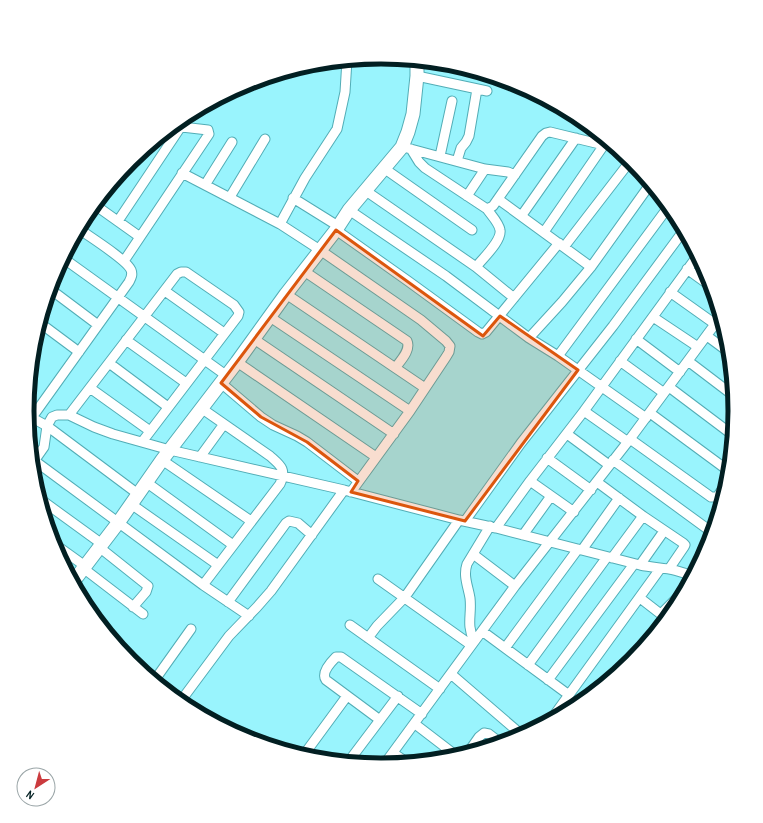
<svg xmlns="http://www.w3.org/2000/svg" width="763" height="823" viewBox="0 0 763 823" font-family="'Archivo Narrow',sans-serif">
	<style>
		.lines { fill: none; stroke-linecap: round; stroke-linejoin: round }
		.street-casing { stroke: #52adb6; stroke-width: 11 }
		.secondary-casing { stroke: #52adb6; stroke-width: 15 }
		.street { stroke: #fff; stroke-width: 9 }
		.secondary { stroke: #fff; stroke-width: 13 }
		.marked { fill: #dc560d; fill-opacity: 0.2; stroke: #dc560d; stroke-width: 3; stroke-linejoin: round }
		.rim { fill: none; stroke: #021f22; stroke-width: 5 }
	</style>
	<rect width="100%" height="100%" fill="#99f4fd"/>
	<g class="lines">
		<defs>
			<path id="street" d="M417,76L487,91
				M407,148L485,169L508,172L515,175
				M411,149L419,162L425,168L487,209L493,206L542,136L546,133L550,132L604,145H613
				M440,156L452,101
				M457,161L461,148L466,142L469,136L477,89
				M385,169L472,230
				M182,173L280,224L320,250L421,320L446,341L450,346L449,352L446,357L410,411L351,492
				M205,185L232,142
				M366,191L476,267L514,298
				M467,196L485,169
				M230,197L265,139
				M293,198L338,226
				M498,199L591,267
				M95,205L140,237
				M349,210L446,276L529,338L558,356L646,418
				M522,215L576,138
				M118,221L180,128
				M280,224L305,178L337,129L345,92L347,60
				M336,230L408,281L478,332L482,334L486,332L559,243
				M544,232L604,145
				M564,247L631,160
				M63,258L227,376
				M124,261L209,134L208,130L173,126
				M476,267C483,258 502,241 500,230C499,223 491,215 487,209
				M687,269L712,287
				M304,271L407,341C411,350 401,360 396,367
				M50,289L98,325
				M165,291L224,333
				M670,292L715,324
				M286,294L425,388
				M270,317L410,411
				M653,317L698,347
				M40,323L79,352
				M707,336L730,353
				M529,338L562,302L591,267L651,183
				M254,339L394,434
				M636,339L680,372
				M126,340L186,383
				M558,356L669,206
				M620,361L664,393
				M688,361L734,396
				M237,362L376,457
				M109,363L168,407
				M221,383L261,417L273,425L297,436L307,442L358,481
				M669,387L734,436
				M90,388L150,431
				M201,408L270,456C280,465 287,469 280,484L203,585
				M584,411L628,442
				M650,413L730,472
				M27,415L47,426L138,494
				M69,415L177,274L181,272H186L234,305L239,312L238,316L142,442
				M28,423L129,282C131,278 133,275 131,270C127,260 90,237 79,229
				M567,434L609,465
				M630,439L711,497H717L729,480
				M200,457L224,424
				M547,458L591,490
				M162,460L251,521
				M613,460L713,533
				M35,461L203,585L249,616
				M32,464L44,447L47,426L52,417L57,415H69L94,427L113,434L170,450L344,490L459,520L496,528L640,565C659,569 675,567 693,577
				M530,481L574,512
				M146,482L233,545
				M597,482L643,516L683,543L685,545L684,547L669,569
				M40,499L102,544
				M131,504L218,565
				M465,521L521,443L613,326L684,230
				M496,528L530,481L584,411L698,255
				M523,535L551,496
				M53,543L85,566
				M99,547L148,586L146,592L133,607
				M582,550L619,498
				M473,554L515,586
				M612,558L643,516
				M640,565L664,531
				M83,568L143,614
				M378,579L471,645
				M640,598L667,619
				M228,602L286,523L289,521L298,523L312,535
				M661,614L687,588
				M350,625L440,689
				M482,631L569,695
				M368,638L377,626L405,597L459,520
				M474,641C466,624 472,615 470,598C468,586 463,576 467,564L490,526
				M505,648L578,549
				M528,665L607,557
				M451,674L523,736
				M548,680L634,564
				M154,681L191,629
				M180,702L229,636L257,607L271,591L344,490
				M380,720L326,680C321,673 330,663 336,657H341L422,714
				M550,721L660,569
				M415,724L458,757
				M393,753L408,763
				M467,754L479,737L484,733L489,734L502,744
				M303,756L347,696
				M350,763L352,757L398,696
				M383,766L515,586L630,439L721,316"/>
			<path id="secondary" d="M73,582L118,523L162,460L237,362L286,294L336,230L349,210L402,147L408,132L413,114L417,76V60"/>
		</defs>
		<use href="#street" class="street-casing"/>
		<use href="#secondary" class="secondary-casing"/>
		<use href="#street" class="street"/>
		<use href="#secondary" class="secondary"/>
	</g>
	<path class="marked" d="M336,230L483,336L500,316L578,370L465,521L351,492L358,481L307,442L261,417L221,383Z"/>
	<path d="M0 0H763V823H0ZM34 411a347 347 0 1 1 694 0a347 347 0 1 1-694 0Z" fill="#fff" fill-rule="evenodd"/>
	<path class="rim" d="M34 411a347 347 0 1 1 694 0a347 347 0 1 1-694 0Z"/>
	<g transform="translate(36 787) rotate(216)"><circle r="19" fill="#ffffff" stroke="#9aa5a7"/>
	<path d="M0-3L7 15L0 10L-7 15Z" fill="#cb3b3e"/>
	<text y="-6" font-size="11" font-weight="bold" text-anchor="middle" fill="#021f22">N</text>
	</g>
</svg>
